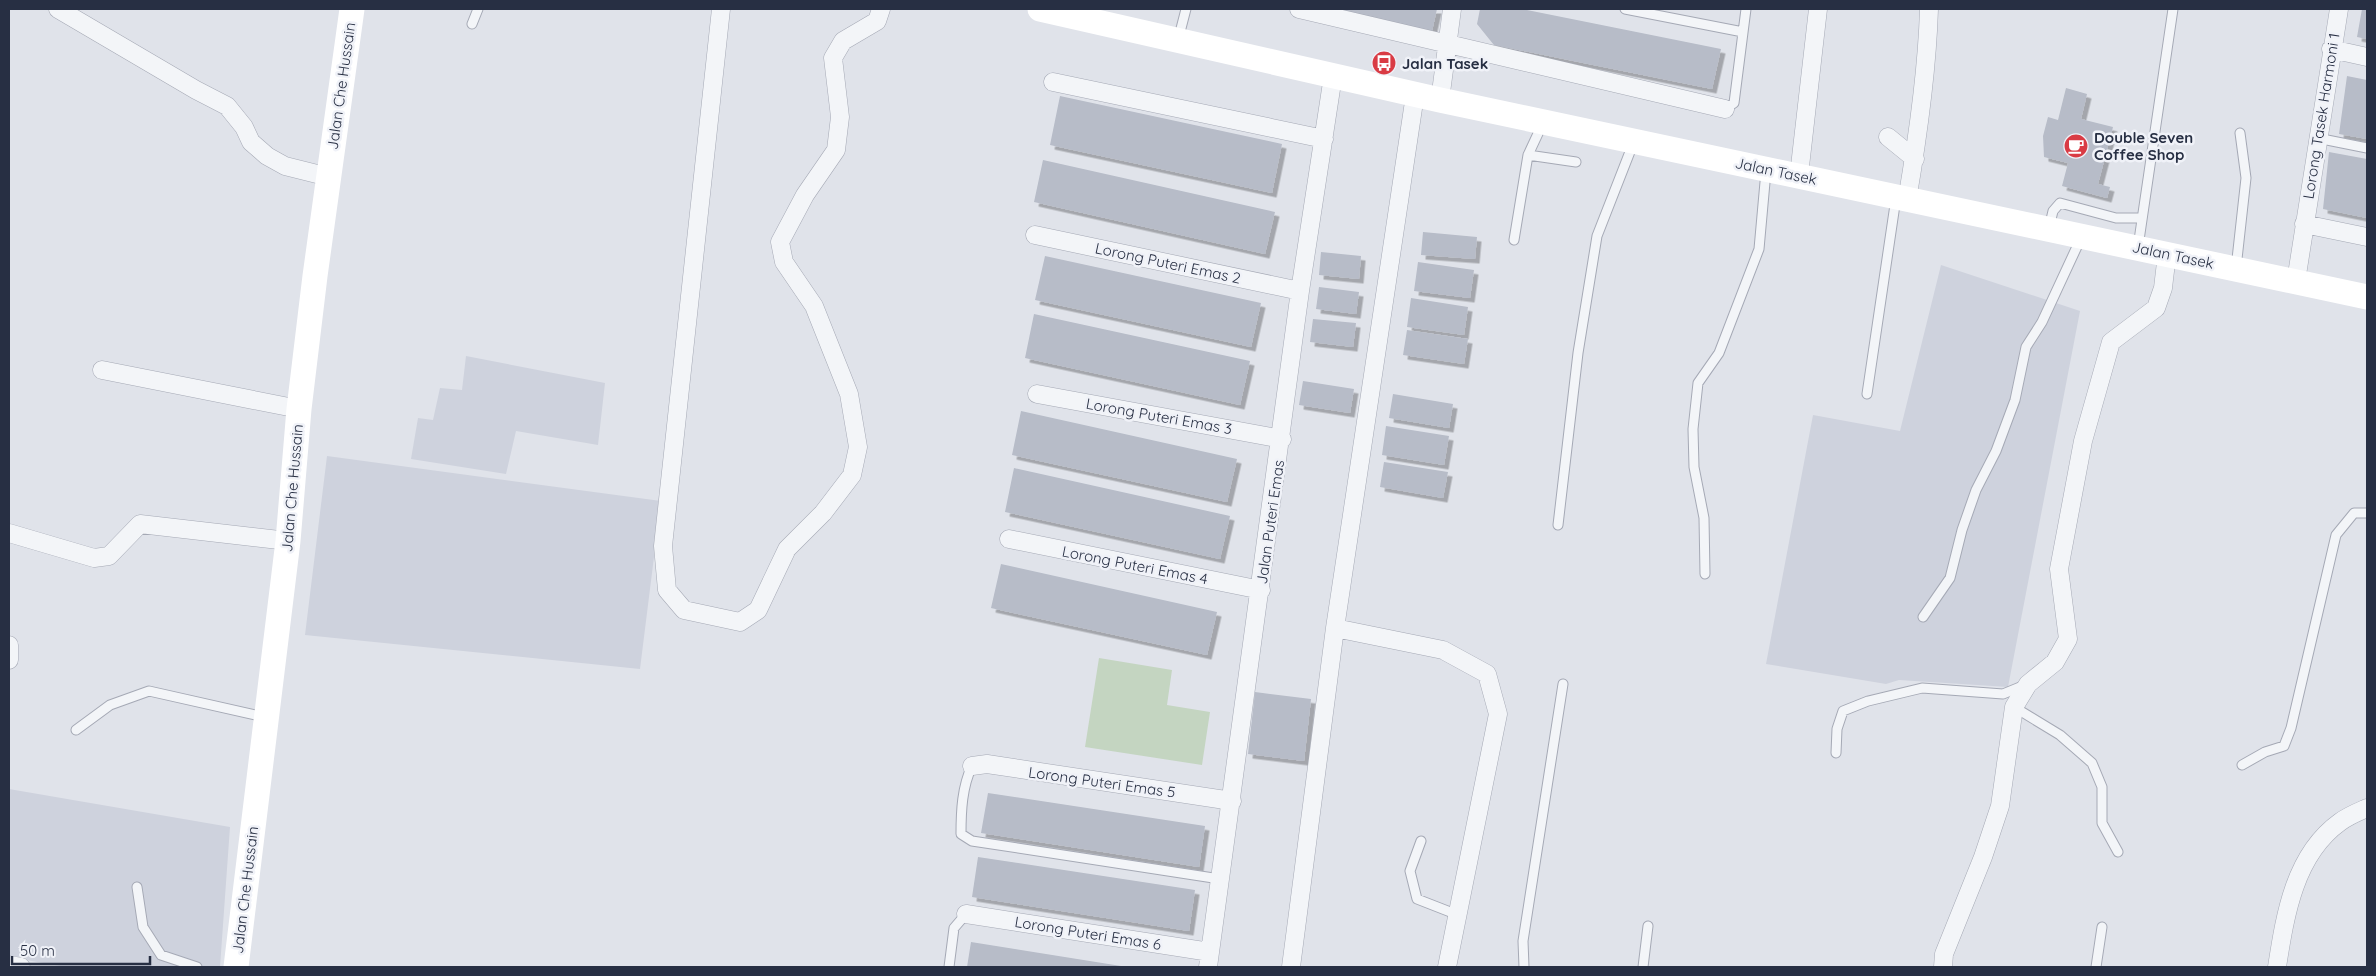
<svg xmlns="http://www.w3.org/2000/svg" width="2376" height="976" viewBox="0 0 2376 976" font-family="Quicksand,sans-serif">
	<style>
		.built { fill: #ced2dd }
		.green { fill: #c4d5c1 }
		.building { fill: #b7bcc8; filter: url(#shadow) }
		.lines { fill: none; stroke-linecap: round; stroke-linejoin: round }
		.service-casing { stroke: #a5a9b5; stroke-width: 11 }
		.minor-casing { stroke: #a5a9b5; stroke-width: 19 }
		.service { stroke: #f3f5f8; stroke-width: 9 }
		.minor { stroke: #f3f5f8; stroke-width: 18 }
		.secondary { stroke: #fff; stroke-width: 25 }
		.labels { text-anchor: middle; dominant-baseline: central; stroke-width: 5; stroke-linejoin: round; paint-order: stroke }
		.poi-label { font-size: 15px; font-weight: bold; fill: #272f43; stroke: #f0f2f8; text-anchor: start }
		.street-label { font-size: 15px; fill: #272f43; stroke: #f0f2f8 }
	</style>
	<defs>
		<filter id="shadow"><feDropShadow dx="4.5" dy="4.5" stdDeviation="0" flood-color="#0004"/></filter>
	</defs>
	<rect width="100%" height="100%" fill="#e0e3ea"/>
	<path class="built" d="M1941,265L2080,311L2008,687L1899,680L1886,684L1766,664L1813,415L1900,431Z
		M466,356L605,383L598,445L516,431L506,474L411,459L418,418L433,420L440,388L462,390Z
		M327,456L661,501L640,669L305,635Z
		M9,789L230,827L220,967H66L9,957Z"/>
	<path class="green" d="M1099,658L1172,670L1167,705L1210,712L1202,765L1085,747Z"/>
	<path class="building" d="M1326,9H1437L1432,31Z
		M1480,9H1522L1721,49L1712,89L1494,45L1477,24Z
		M2362,9H2367V39L2357,37Z
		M2347,76L2367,80V139L2339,134Z
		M2066,88L2087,94L2081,119L2113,127L2098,184L2110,187L2107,198L2062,186L2068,163L2044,157L2043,136L2048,117L2058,120Z
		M1060,96L1282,144L1272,193L1050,145Z
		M2329,152L2367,159V218L2323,209Z
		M1043,160L1275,212L1265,254L1034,202Z
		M1423,232L1477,237L1475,259L1421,255Z
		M1321,252L1361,256L1359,279L1319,275Z
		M1045,256L1261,303L1251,347L1035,300Z
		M1418,262L1474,270L1470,298L1414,291Z
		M1319,287L1359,292L1356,314L1316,309Z
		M1411,298L1468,307L1464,335L1407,327Z
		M1034,314L1250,361L1240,405L1025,358Z
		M1313,319L1356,323L1353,347L1310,342Z
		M1407,330L1468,339L1464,364L1403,355Z
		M1303,381L1354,389L1350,413L1299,405Z
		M1393,394L1453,404L1449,428L1389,418Z
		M1021,411L1237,459L1227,502L1012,455Z
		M1386,426L1449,436L1444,465L1382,455Z
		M1384,462L1448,472L1443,498L1380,487Z
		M1014,468L1230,516L1220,559L1005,512Z
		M1001,564L1217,612L1207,655L991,608Z
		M1255,692L1311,699L1304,761L1248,754Z
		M988,793L1205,826L1199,867L981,833Z
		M978,857L1195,890L1189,931L972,897Z
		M971,942L1121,966V967H967Z"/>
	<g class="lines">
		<defs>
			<path id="service" d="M1625,9L1743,32
				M472,24L478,9
				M1178,40L1186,9
				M1725,109L1734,103L1746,9
				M2317,138L2367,148
				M1528,155L1576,162
				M2049,228L2053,211L2060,203L2116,218H2141
				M1514,240L1528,155L1542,125
				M2138,247L2173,9
				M2236,268L2246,178L2240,133
				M1867,394L1896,198
				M1558,525L1578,353L1597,236L1633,144
				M1705,574L1704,518L1694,467L1693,429L1698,383L1719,353L1759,249L1766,171
				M1923,617L1950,578L1962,530L1976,490L1996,451L2015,400L2026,347L2042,322L2081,238
				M2014,707L2060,735L2092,763L2102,787V823L2118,852
				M76,730L110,705L149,691L264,717
				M1836,753L1837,729L1843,711L1868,701L1922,688L2003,694L2025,685
				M2242,765L2265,752L2284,746L2291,728L2336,535L2354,513H2367
				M972,766C962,787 961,811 961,834L972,841L1220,879
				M1421,841L1410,871L1417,899L1458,915
				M137,887L143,927L161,955L197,967
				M949,967L954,928L966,914
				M1524,967L1523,941L1563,684
				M1643,967L1648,926
				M2096,967L2102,927"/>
			<path id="minor" d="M58,9L196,90L227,106L244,127L251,142L267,156L285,166L329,177
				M721,9L663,546L667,590L684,610L740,622L758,610L787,549L823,513L852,475L858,447L849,394L814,306L784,262L780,242L805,195L836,150L840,117L833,58L843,41L877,21L881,9
				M1299,9L1725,109
				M2331,49L2367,57
				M1053,82L1324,139
				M1440,100L1452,9
				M1888,137L1915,159
				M1799,175L1818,9
				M1907,200C1918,136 1927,74 1929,9
				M2304,224L2367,237
				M1035,235L1300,291
				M2296,281L2339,9
				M102,370L299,409
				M1037,394L1282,439
				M9,533L94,558L109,556L140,524L288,541
				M1009,539L1261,590
				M1335,628L1443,650L1487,674L1498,714L1447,967
				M9,645V660
				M972,766L987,764L1232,801
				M966,914L1210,952
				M9,965L21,967
				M1208,967L1300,291L1333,76
				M1291,967L1335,628L1415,95
				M1943,967L1944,954L1983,857L2000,806L2014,707L2028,684L2055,662L2068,639L2059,569L2083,441L2111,342L2156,308L2163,288L2167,254
				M2277,967C2285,916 2294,855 2340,822C2348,816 2358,812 2367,808"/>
		</defs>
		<use href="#service" class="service-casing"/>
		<use href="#minor" class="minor-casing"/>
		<use href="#service" class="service"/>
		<use href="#minor" class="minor"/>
		<path class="secondary" d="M1040,9L1440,100L2367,297
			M236,967L288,541L299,409L315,276L352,9"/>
	</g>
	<defs>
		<symbol id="bus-disc" viewBox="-11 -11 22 22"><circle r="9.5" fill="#d93b44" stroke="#f0f2f8"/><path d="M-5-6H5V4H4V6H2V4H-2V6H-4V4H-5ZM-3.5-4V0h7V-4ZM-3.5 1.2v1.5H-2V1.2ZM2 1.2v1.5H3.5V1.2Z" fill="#fff"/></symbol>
		<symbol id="cafe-disc" viewBox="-11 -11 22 22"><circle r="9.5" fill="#d93b44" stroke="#f0f2f8"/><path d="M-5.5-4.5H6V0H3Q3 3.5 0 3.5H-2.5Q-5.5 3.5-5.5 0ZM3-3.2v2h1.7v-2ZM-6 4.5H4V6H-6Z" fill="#fff"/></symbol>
	</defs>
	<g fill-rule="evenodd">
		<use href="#bus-disc" x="1370" y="49" width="28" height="28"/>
		<use href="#cafe-disc" x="2062" y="132" width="28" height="28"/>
	</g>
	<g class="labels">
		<g class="poi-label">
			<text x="1402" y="63">Jalan Tasek</text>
			<text x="2094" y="137">Double Seven<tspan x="2094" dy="17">Coffee Shop</tspan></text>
		</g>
		<g class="street-label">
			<text transform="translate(341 86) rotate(-82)">Jalan Che Hussain</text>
			<text transform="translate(2321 116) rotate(-81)">Lorong Tasek Harmoni 1</text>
			<text transform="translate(1776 171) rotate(12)">Jalan Tasek</text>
			<text transform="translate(2173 255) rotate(12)">Jalan Tasek</text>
			<text transform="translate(1168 263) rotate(12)">Lorong Puteri Emas 2</text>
			<text transform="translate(1159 416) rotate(10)">Lorong Puteri Emas 3</text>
			<text transform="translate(292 488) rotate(-85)">Jalan Che Hussain</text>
			<text transform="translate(1270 522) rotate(-82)">Jalan Puteri Emas</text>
			<text transform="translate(1135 565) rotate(11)">Lorong Puteri Emas 4</text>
			<text transform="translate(1102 782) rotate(8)">Lorong Puteri Emas 5</text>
			<text transform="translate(245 890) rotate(-83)">Jalan Che Hussain</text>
			<text transform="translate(1088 933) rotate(9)">Lorong Puteri Emas 6</text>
		</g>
	</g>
	<rect width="2376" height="976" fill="none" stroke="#272f43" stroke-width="20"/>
	<path d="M12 956v8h138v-8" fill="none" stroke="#272f43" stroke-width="2.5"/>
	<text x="20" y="956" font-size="15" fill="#272f43" stroke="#f0f2f8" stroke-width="4" paint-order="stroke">50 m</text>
</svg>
